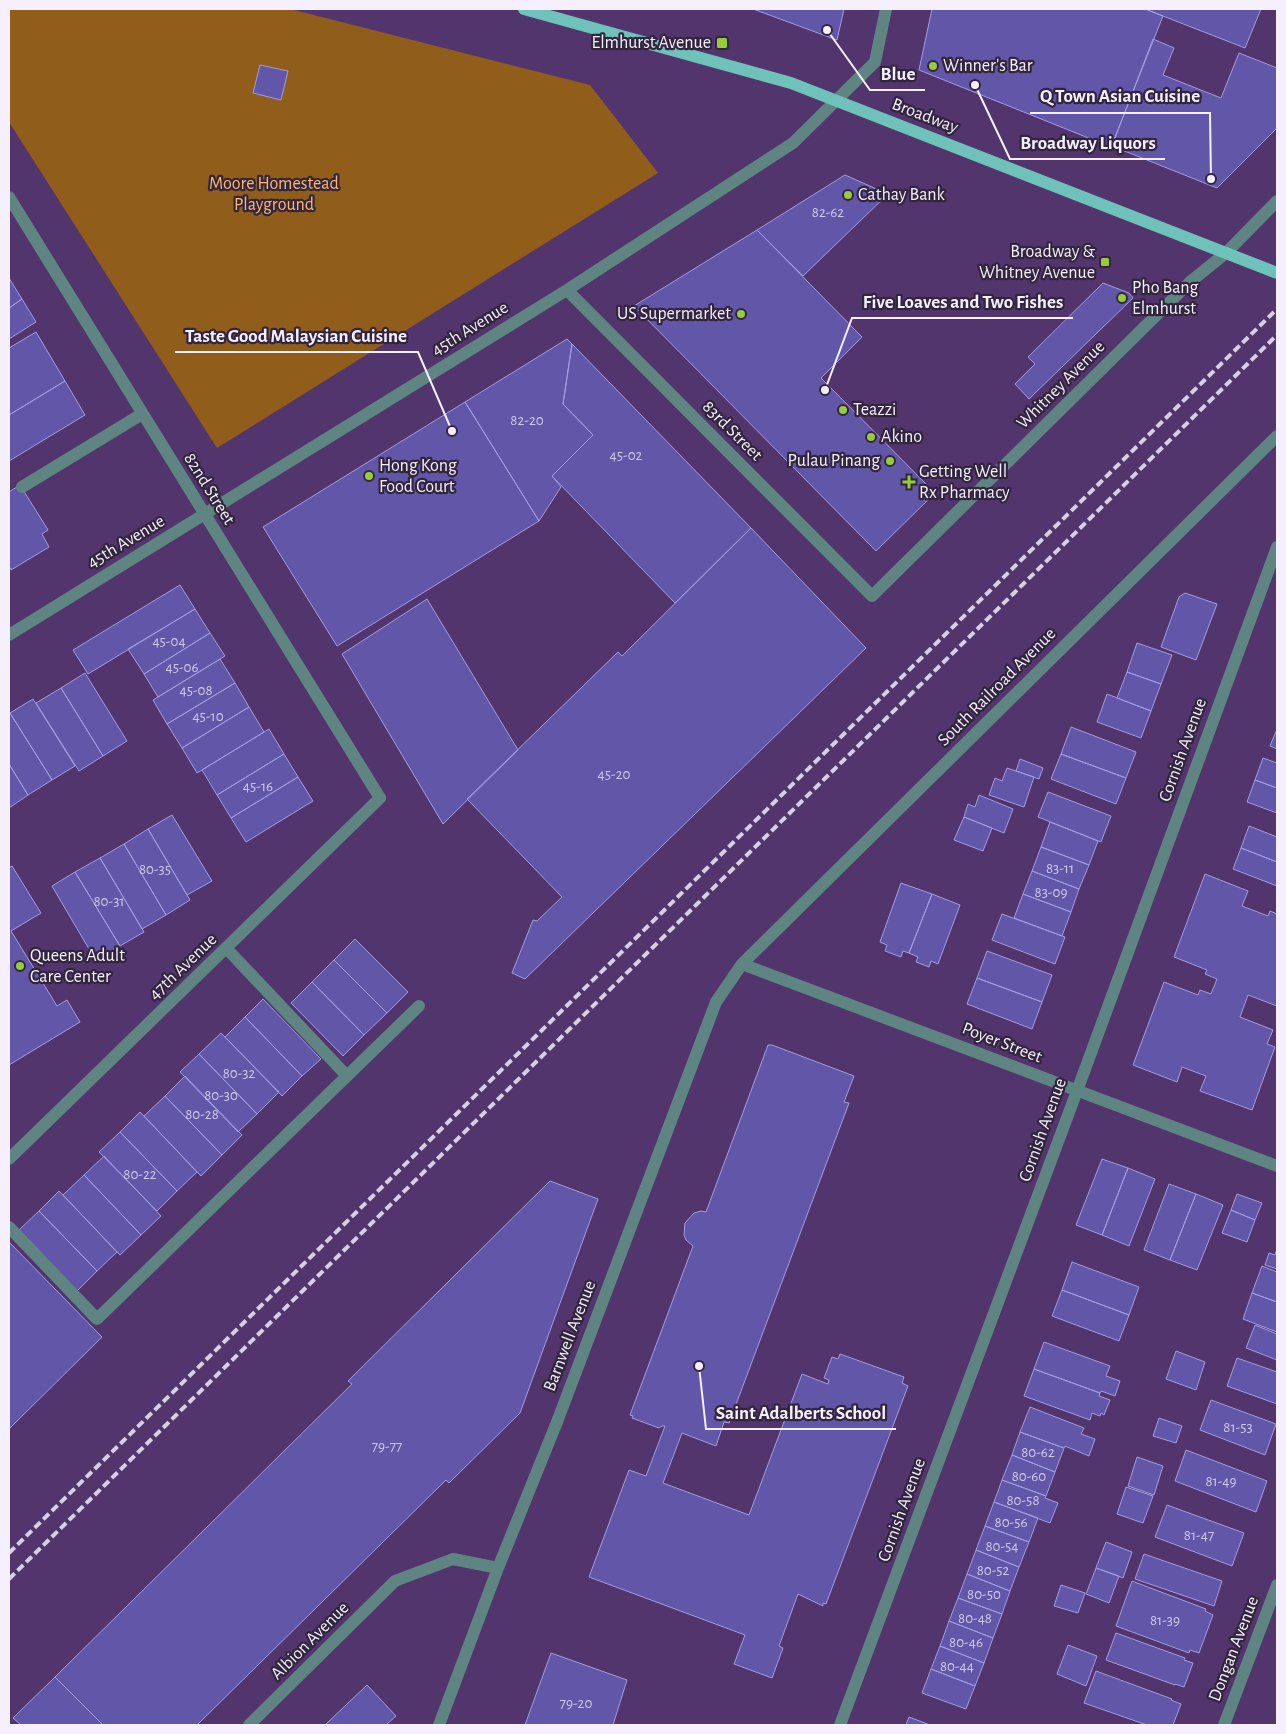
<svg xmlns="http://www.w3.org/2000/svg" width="1286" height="1734" viewBox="0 0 1286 1734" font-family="'Alegreya Sans',sans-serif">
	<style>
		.green { fill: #915d1a }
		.building { fill: #6256a9; stroke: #a29de1 }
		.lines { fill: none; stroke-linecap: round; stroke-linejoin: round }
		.minor { stroke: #5e8581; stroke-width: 12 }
		.major { stroke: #6fc2ba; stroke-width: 12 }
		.rail { stroke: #d9cee4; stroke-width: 4; stroke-dasharray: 8 4; stroke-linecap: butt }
		.poi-dot { fill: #97cc38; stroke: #32253e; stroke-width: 2 }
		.labels { text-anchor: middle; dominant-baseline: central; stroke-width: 4.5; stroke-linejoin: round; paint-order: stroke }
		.number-label { font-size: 15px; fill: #d1c9e8 }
		.poi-label { font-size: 18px; fill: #f6effd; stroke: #32253e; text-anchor: start }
		.street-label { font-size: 18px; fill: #f6effd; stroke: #32253e }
		.park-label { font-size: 18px; fill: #ffb869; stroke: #32253e }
		.leader { fill: none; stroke: #f6effd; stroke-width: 2 }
		.callout-dot { fill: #f6effd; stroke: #32253e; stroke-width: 2 }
		.callout-label { font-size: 19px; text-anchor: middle; font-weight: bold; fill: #f6effd; stroke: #32253e; stroke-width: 4.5; stroke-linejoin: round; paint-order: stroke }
	</style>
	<rect width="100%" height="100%" fill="#53356d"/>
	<path class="green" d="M9,9H290L590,85L658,173L217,448L9,122Z"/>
	<path class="building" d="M753,9H844L837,40Z
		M932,9H1145L1163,16L1111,147L919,70Z
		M1145,9H1261L1245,48Z
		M1153,39L1174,48L1163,75L1221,98L1239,53L1277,68V128L1217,188L1112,146Z
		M260,65L288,71L281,100L253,93Z
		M845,175L888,194L803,276L757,230Z
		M757,230L862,337L821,378L935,493L876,551L634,306Z
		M9,278L22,299L9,308Z
		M1103,283L1129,293L1133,298L1029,399L1015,384L1035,364L1028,357Z
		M22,299L36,322L9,339V308Z
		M36,332L65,381L9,415V348Z
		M567,339L572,344L563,404L593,435L552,476L561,487L539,521L465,402Z
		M572,344L751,528L675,603L552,476L593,435L563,404Z
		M65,381L85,415L9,461V415Z
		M465,402L539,521L337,646L263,527Z
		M20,485L48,530L42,534L49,547L11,570V568L9,569V492Z
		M751,528L866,648L525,979L512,973L533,920L537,921L562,897L467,799L618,652L622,656Z
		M180,585L195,609L88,674L73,650Z
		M1185,593L1217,604L1196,660L1161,647L1179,597Z
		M427,599L518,750L443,824L342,654Z
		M195,609L210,633L144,674L128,649Z
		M210,633L225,656L158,697L144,674Z
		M1137,643L1172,655L1161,684L1127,672Z
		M220,659L235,683L167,724L153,700Z
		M1127,672L1161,684L1151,711L1117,698Z
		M85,673L127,741L103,756L61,688Z
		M235,683L249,707L182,748L167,724Z
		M61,688L103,756L79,771L36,703Z
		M1107,694L1151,711L1141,738L1097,722Z
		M33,699L75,766L52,780L10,713Z
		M249,707L264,732L197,773L182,748Z
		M10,713L52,780L28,795L9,764V714Z
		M1071,727L1136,752L1126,778L1061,754Z
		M269,729L284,754L217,795L202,770Z
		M1277,729V749L1270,746Z
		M284,754L298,777L231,818L217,795Z
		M1061,754L1126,778L1116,804L1051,779Z
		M1263,758L1277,763V788L1255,780Z
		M1020,759L1043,768L1039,779L1016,771Z
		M9,764L28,795L9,808Z
		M1007,768L1034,777L1024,807L989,795L995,778L1002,781Z
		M298,777L313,801L246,842L231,818Z
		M1255,780L1277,788V813L1247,802Z
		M1048,792L1111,816L1101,842L1038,817Z
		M979,795L1013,809L1004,833L964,817L968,804L975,807Z
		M172,815L212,881L187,895L148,829Z
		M964,817L992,828L983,851L954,840Z
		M1050,822L1098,841L1089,865L1041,847Z
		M1249,826L1277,837V862L1241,848Z
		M148,829L190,900L166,915L124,844Z
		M124,844L166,915L142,929L100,858Z
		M1041,847L1089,865L1079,889L1032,871Z
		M1241,848L1277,862V886L1233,869Z
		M100,858L144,932L120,946L75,872Z
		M12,866L41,913L11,931L57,1006L67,1000L80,1022L9,1065V868Z
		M1032,871L1079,889L1071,912L1023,894Z
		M75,872L120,946L96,961L52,886Z
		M1205,874L1248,891L1242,906L1268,916L1270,911L1277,914V1006L1248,995L1240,1017L1273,1030L1267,1044L1275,1047L1252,1110L1200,1091L1206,1076L1182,1067L1177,1082L1133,1065L1164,982L1198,995L1200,990L1211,994L1217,979L1205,974L1207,970L1174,957Z
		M901,883L932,894L909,953L903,951L901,957L885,951L887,945L880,942Z
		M932,894L960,905L938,964L931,961L929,967L916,962L918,957L909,953Z
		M1023,894L1071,912L1062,936L1014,918Z
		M1002,914L1065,937L1055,964L992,940Z
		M355,939L408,992L387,1013L334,960Z
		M987,951L1052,975L1042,1002L977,978Z
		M334,960L387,1013L364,1035L312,982Z
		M977,978L1042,1002L1032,1029L967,1004Z
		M312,982L364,1035L343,1056L291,1003Z
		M263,999L321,1059L302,1076L245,1017Z
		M245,1017L302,1076L282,1096L225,1037Z
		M221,1033L279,1092L257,1114L199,1054Z
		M768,1045H772L854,1076L844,1102L849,1103L729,1423L724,1422L716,1446L682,1433L663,1483L749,1515L802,1374L828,1384L829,1380L824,1378L832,1357L838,1359L840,1354L904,1377L902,1383L908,1386L826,1604L823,1603V1606L798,1594L779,1646L783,1648L772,1678L734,1664L745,1635L589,1577L629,1470L646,1476L665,1426H662L659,1428L632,1418L633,1416L630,1415L693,1246L686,1240L684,1235L685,1223L694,1213L701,1211L706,1212Z
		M199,1054L257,1114L238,1132L180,1072Z
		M185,1076L242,1135L222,1155L165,1096Z
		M165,1096L222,1155L201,1176L144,1116Z
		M140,1112L197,1172L177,1191L120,1132Z
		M120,1132L177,1191L157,1211L99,1152Z
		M104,1156L161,1216L141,1235L84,1175Z
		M1102,1159L1128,1168L1102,1235L1076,1225Z
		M1128,1168L1155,1179L1129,1246L1102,1235Z
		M84,1175L141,1235L120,1255L63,1195Z
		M550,1181L598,1199L520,1413L449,1483L446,1480L197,1725H103L55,1677L352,1384L348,1381Z
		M1169,1184L1196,1194L1170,1260L1144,1250Z
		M59,1191L117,1252L97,1271L39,1211Z
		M1196,1194L1223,1205L1197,1270L1170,1260Z
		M1237,1194L1262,1203L1255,1220L1231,1210Z
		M1231,1210L1255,1220L1247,1242L1222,1233Z
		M39,1211L97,1271L77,1291L19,1230Z
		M9,1242L102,1337L9,1429Z
		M1277,1248V1269L1265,1265L1269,1253L1275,1255Z
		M1072,1262L1139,1287L1129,1315L1062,1290Z
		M1262,1266L1277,1272V1302L1252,1293Z
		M1062,1290L1129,1315L1119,1341L1052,1316Z
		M1252,1293L1277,1302V1332L1243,1319Z
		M1255,1325L1277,1334V1360L1246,1348Z
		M1044,1342L1110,1366L1106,1376L1120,1381L1115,1396L1101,1391L1100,1393L1034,1369Z
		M1176,1351L1205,1362L1196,1390L1166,1379Z
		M1237,1358L1277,1372V1404L1227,1386Z
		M1034,1369L1100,1393L1099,1396L1110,1400L1104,1415L1101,1413L1100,1416L1092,1413L1090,1420L1024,1396Z
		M1211,1400L1276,1424L1265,1455L1200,1430Z
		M1030,1407L1084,1428L1081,1434L1095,1439L1089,1456L1065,1446L1064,1448L1020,1432Z
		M1159,1418L1182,1426L1176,1443L1153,1436Z
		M1020,1432L1064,1448L1055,1472L1012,1455Z
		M1186,1450L1267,1481L1256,1512L1175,1481Z
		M1012,1455L1055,1472L1046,1496L1002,1480Z
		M1137,1457L1163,1466L1154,1495L1128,1486Z
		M1002,1480L1046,1496L1045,1498L1058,1503L1050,1523L994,1502Z
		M1126,1487L1153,1496L1143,1523L1117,1514Z
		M994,1502L1038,1518L1029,1542L985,1526Z
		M1167,1505L1244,1533L1232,1566L1155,1537Z
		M985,1526L1029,1542L1019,1567L976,1550Z
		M1106,1542L1132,1552L1123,1578L1096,1568Z
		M976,1550L1019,1567L1010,1591L967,1574Z
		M1144,1554L1222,1581L1214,1606L1135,1579Z
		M1096,1568L1119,1576L1109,1603L1086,1594Z
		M967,1574L1010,1591L1002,1614L958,1598Z
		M1132,1581L1206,1609L1205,1611L1213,1615L1199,1653L1190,1650L1189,1653L1116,1626Z
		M1061,1585L1085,1593L1078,1613L1054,1606Z
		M958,1598L1002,1614L993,1638L949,1621Z
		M949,1621L993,1638L984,1663L940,1646Z
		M1116,1633L1185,1658L1184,1660L1193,1663L1184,1687L1175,1684V1685L1106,1660Z
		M1068,1645L1097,1656L1086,1686L1057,1674Z
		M940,1646L984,1663L975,1686L931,1669Z
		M551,1653L627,1680L613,1725H525Z
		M931,1669L975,1686L966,1709L922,1693Z
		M1096,1671L1172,1699L1171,1700L1181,1704L1173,1725H1147L1084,1703Z
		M55,1677L103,1725H21L13,1718Z
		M367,1685L396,1716L386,1725H325Z
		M909,1717L930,1725H906Z"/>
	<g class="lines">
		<path class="minor" d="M9,197L380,798L9,1159
			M567,290L872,596L1190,282L1227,252L1277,201
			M22,487L142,414
			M9,635L567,290L793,143L875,62L886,9
			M227,949L347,1076
			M742,964L1277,1166
			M9,1227L97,1319L419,1006
			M249,1725L395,1581L453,1559L498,1568
			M439,1725L498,1568L557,1422L716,1002L742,964L1277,436
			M840,1725L1077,1091L1277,547
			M1224,1725L1277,1585"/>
		<path class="major" d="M524,9L791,83L1277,273"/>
		<path class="rail" d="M9,1553L1277,309
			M9,1579L1277,335"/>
	</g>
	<g class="poi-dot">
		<rect x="716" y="37" width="12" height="12" rx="2.5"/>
		<circle cx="933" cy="66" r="5"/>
		<circle cx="848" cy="195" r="5"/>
		<rect x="1100" y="257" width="10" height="10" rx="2.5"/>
		<circle cx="1122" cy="298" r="5"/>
		<circle cx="741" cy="314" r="5"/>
		<circle cx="843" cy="410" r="5"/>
		<circle cx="871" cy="437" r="5"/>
		<circle cx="890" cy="461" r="5"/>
		<circle cx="369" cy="476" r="5"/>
		<path d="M906.5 474.5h5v5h5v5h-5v5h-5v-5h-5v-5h5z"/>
		<circle cx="20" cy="966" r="5"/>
	</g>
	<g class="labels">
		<g class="number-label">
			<text x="828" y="212">82-62</text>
			<text x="527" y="420">82-20</text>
			<text x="626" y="455">45-02</text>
			<text x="169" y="641">45-04</text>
			<text x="182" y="667">45-06</text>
			<text x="196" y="690">45-08</text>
			<text x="208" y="716">45-10</text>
			<text x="614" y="774">45-20</text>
			<text x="258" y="786">45-16</text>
			<text x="1060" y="868">83-11</text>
			<text x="155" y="869">80-35</text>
			<text x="1051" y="892">83-09</text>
			<text x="109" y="901">80-31</text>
			<text x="239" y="1073">80-32</text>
			<text x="221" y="1095">80-30</text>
			<text x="202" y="1114">80-28</text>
			<text x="140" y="1174">80-22</text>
			<text x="1238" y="1427">81-53</text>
			<text x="387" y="1446">79-77</text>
			<text x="1038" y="1452">80-62</text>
			<text x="1029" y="1476">80-60</text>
			<text x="1221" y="1481">81-49</text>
			<text x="1023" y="1500">80-58</text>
			<text x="1011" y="1522">80-56</text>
			<text x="1199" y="1535">81-47</text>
			<text x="1002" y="1546">80-54</text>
			<text x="993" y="1570">80-52</text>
			<text x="984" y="1594">80-50</text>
			<text x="975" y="1618">80-48</text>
			<text x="1165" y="1620">81-39</text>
			<text x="966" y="1642">80-46</text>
			<text x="957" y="1666">80-44</text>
			<text x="576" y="1703">79-20</text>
		</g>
		<g class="poi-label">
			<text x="711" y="43" text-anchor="end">Elmhurst Avenue</text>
			<text x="943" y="66">Winner's Bar</text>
			<text x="858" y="195">Cathay Bank</text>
			<text x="1095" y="252" text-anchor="end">Broadway &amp;<tspan x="1095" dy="21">Whitney Avenue</tspan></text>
			<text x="1132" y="288">Pho Bang<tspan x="1132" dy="21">Elmhurst</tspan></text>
			<text x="731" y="314" text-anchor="end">US Supermarket</text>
			<text x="853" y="410">Teazzi</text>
			<text x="881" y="437">Akino</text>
			<text x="880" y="461" text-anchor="end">Pulau Pinang</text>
			<text x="379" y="466">Hong Kong<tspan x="379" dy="21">Food Court</tspan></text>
			<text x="919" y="472">Getting Well<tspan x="919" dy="21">Rx Pharmacy</tspan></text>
			<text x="30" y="956">Queens Adult<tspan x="30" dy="21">Care Center</tspan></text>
		</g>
		<g class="street-label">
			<text transform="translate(925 116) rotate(21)">Broadway</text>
			<text transform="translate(470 329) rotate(-32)">45th Avenue</text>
			<text transform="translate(1061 385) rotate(-45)">Whitney Avenue</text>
			<text transform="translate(732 431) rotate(45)">83rd Street</text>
			<text transform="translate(209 489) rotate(58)">82nd Street</text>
			<text transform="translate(126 542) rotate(-31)">45th Avenue</text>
			<text transform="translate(997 687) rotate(-45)">South Railroad Avenue</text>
			<text transform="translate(1183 750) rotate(-70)">Cornish Avenue</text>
			<text transform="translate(183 967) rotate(-44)">47th Avenue</text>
			<text transform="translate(1002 1043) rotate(21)">Poyer Street</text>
			<text transform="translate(1043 1130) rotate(-70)">Cornish Avenue</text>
			<text transform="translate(570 1336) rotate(-69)">Barnwell Avenue</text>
			<text transform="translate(902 1510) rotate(-70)">Cornish Avenue</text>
			<text transform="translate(310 1641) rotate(-45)">Albion Avenue</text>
			<text transform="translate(1234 1649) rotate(-69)">Dongan Avenue</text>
		</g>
		<g class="park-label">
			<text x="274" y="184">Moore Homestead<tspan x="274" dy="21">Playground</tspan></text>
		</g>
	</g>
	<path class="leader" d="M827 30L870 90H925M1211 179L1210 113H1030M975 85L1010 159H1165M825 390L852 318H1073M452 431L418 352H175M699 1366L706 1429H896"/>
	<g class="callout-dot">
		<circle cx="827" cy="30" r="5"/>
		<circle cx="1211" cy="179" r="5"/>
		<circle cx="975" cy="85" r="5"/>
		<circle cx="825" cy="390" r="5"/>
		<circle cx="452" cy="431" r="5"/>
		<circle cx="699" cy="1366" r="5"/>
	</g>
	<g class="callout-label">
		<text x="898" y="80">Blue</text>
		<text x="1120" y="102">Q Town Asian Cuisine</text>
		<text x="1088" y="149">Broadway Liquors</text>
		<text x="963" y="308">Five Loaves and Two Fishes</text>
		<text x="296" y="342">Taste Good Malaysian Cuisine</text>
		<text x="801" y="1419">Saint Adalberts School</text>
	</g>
	<rect width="1286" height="1734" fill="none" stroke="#f6effd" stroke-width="20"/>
</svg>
